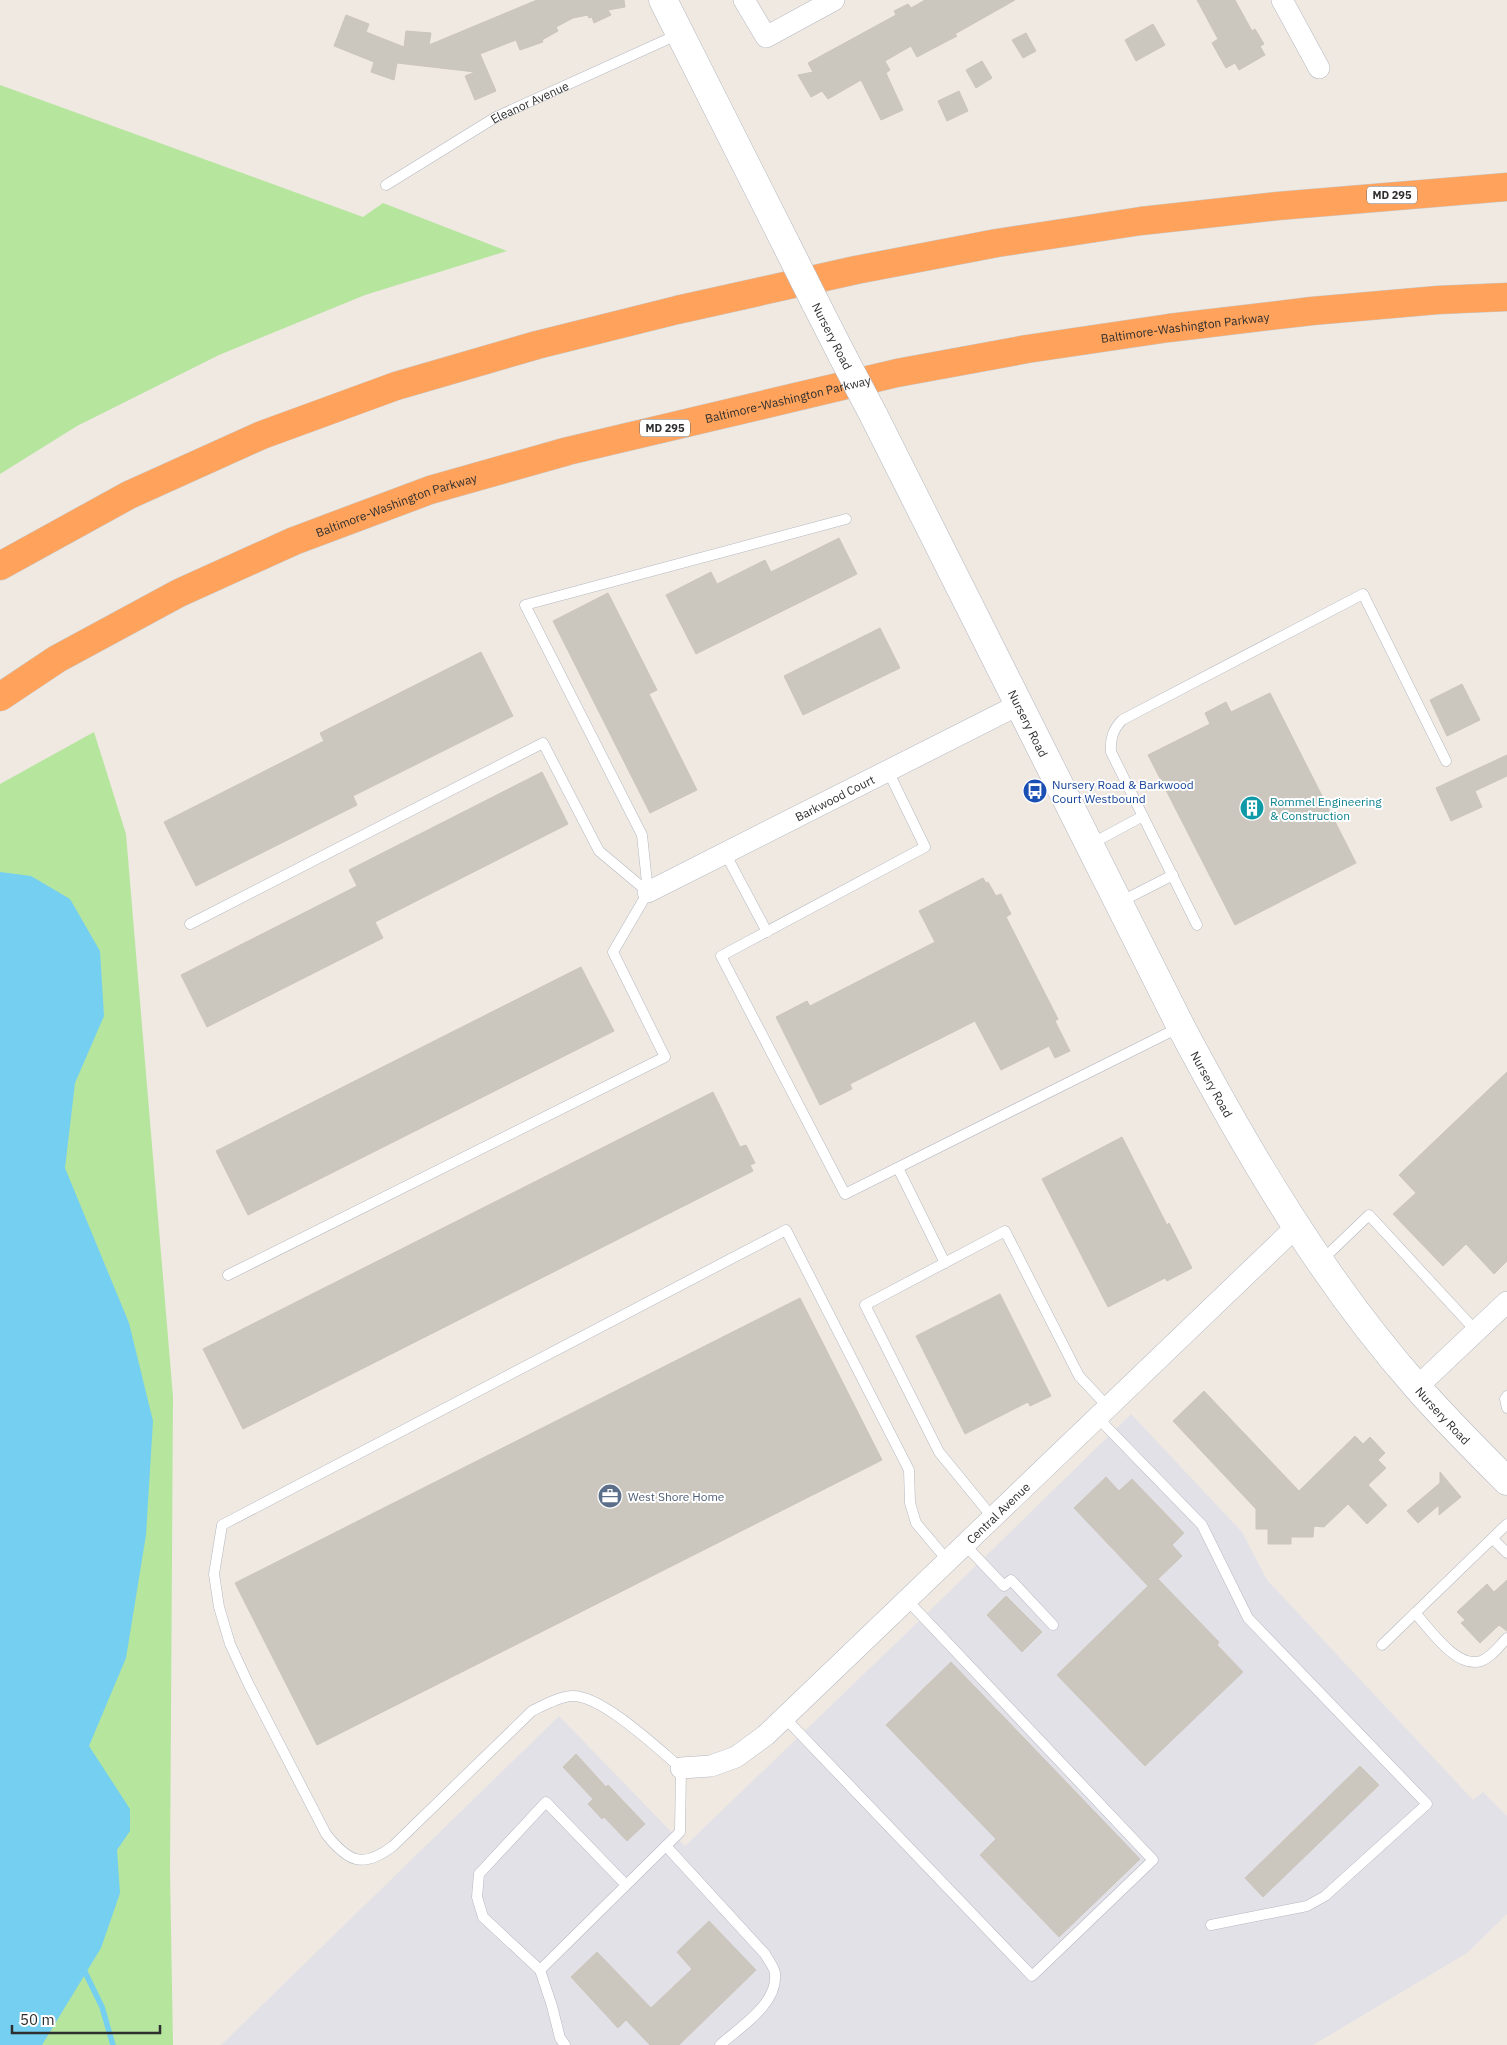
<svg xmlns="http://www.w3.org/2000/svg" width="1507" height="2045" viewBox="0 0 1507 2045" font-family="'IBM Plex Sans',sans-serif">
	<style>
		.industrial { fill: #e3e1e8 }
		.green { fill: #b6e59e }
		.water { fill: #75cff0 }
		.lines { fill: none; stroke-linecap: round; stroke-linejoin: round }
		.stream { stroke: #75cff0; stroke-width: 5.5 }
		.building { fill: #cbc7bf; stroke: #cbc5ba }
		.service-casing { stroke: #b4b7c1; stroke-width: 11 }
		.minor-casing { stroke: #b4b7c1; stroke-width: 22 }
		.secondary-casing { stroke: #b4b7c1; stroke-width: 29 }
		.motorway-casing { stroke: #c9c9c9; stroke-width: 29 }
		.service { stroke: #fff; stroke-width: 10 }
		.minor { stroke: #fff; stroke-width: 21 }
		.secondary { stroke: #fff; stroke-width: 28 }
		.motorway { stroke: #ffa35c; stroke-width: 28 }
		.secondary-bridge-casing { stroke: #b4b7c1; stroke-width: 29; stroke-linecap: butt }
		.secondary-bridge { stroke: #fff; stroke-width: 28 }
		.labels { text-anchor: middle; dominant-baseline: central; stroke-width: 4; stroke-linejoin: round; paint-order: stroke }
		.shield { fill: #fff; stroke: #6d6d6d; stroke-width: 1 }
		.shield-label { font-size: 11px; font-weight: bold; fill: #2e2e2e }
		.street-label { font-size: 12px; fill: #2e2e2e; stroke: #fff }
		.transit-label { font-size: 12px; fill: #164399; stroke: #fff; text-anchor: start }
		.culture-label { font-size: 12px; fill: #0d838f; stroke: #fff; text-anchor: start }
		.service-label { font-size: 12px; fill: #4e5e75; stroke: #fff; text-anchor: start }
	</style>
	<rect width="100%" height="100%" fill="#efe9e1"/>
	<path class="industrial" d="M1131,1414L1242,1532L1267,1580L1473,1800L1483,1792L1507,1816V1914L1467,1953L1313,2045H221L559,1716L685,1846L948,1593Z"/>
	<path class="green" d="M0,85L363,217L383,203L507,251L365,295L219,355L77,426L0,474Z
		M94,732L126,834L173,1397L170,1871L173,2045H0V784Z"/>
	<path class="water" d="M0,872L31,876L70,899L100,951L104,1016L75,1083L65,1168L129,1323L153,1421L146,1535L126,1658L89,1746L130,1809V1831L117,1850L120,1893L101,1948L42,2045H0Z"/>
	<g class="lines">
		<path class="stream" d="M83,1968L102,2007L113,2045"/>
	</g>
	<path class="building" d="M537,0H624L625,7L608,10L611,15L594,23L592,17L589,18L588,15L573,18L556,27L558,31L542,40L543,42L520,50L516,40L480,54L496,91L475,100L465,76L475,72L397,63L394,80L371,72L374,62L334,46L346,15L369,24L366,32L404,47L406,31L431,33L429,45Z
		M925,0H1015L955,34L957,36L917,57L911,46L885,61L890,70L886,73L903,110L881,120L861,80L828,99L822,91L811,97L798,75L813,72L808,63L896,15L894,11L908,4L911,8Z
		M1197,0H1235L1252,31L1255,29L1264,44L1260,46L1265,55L1239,70L1235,63L1226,68L1212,43L1218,39Z
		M1153,24L1165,45L1136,61L1125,40Z
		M1026,33L1036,51L1023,58L1012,40Z
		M982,61L992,78L976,88L966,70Z
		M959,91L968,111L947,121L938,101Z
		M839,538L857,574L696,654L666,595L711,572L717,584L765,560L771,572Z
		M608,593L657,690L649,694L697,790L650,813L553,621Z
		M880,628L900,668L803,715L784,676Z
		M481,652L513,716L353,796L357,805L196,886L164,822L324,741L320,733Z
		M1462,684L1480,720L1447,736L1430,700Z
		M1270,693L1356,863L1235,925L1148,755L1210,724L1205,713L1226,702L1231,712Z
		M1507,755V776L1475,791L1482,807L1451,821L1436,788Z
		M542,772L568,824L375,922L383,938L207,1027L181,975L357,886L349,870Z
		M983,878L986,883L988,882L996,896L1001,894L1011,914L1006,917L1058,1019L1055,1021L1070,1051L1055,1058L1049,1046L1001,1070L975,1021L850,1084L852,1089L820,1105L776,1017L807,1001L810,1006L935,942L919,911Z
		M581,967L614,1031L248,1215L216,1151Z
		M1507,1072V1261L1494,1274L1466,1244L1443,1266L1393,1214L1416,1193L1399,1175Z
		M713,1092L740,1147L746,1145L755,1163L750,1165L753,1171L243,1429L203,1349Z
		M1122,1137L1167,1225L1169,1223L1192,1268L1167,1281L1165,1278L1108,1307L1042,1179Z
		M1000,1294L1051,1396L1030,1406L1028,1402L965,1434L916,1336Z
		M800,1298L882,1460L317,1745L235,1583Z
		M1204,1391L1299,1491L1355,1436L1363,1444L1370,1437L1385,1453L1378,1460L1386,1468L1368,1485L1387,1505L1367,1524L1348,1504L1324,1527L1314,1526L1313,1537H1291V1544H1268V1529H1256V1509L1173,1421Z
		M1440,1472L1461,1497L1439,1515V1505L1418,1523L1407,1511L1440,1483Z
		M1106,1477L1119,1491L1132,1479L1184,1533L1172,1545L1182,1556L1158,1579L1219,1642L1217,1645L1243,1672L1145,1766L1057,1675L1148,1586L1074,1508Z
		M1507,1580V1631L1499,1625L1480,1643L1461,1623L1465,1620L1457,1612L1487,1584L1494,1592Z
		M1006,1596L1042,1632L1022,1652L987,1615Z
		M951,1662L1140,1859L1059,1937L980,1855L996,1839L886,1725Z
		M576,1754L606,1787L608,1785L645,1824L627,1841L604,1817L602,1819L588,1804L593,1799L563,1767Z
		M1360,1766L1379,1785L1263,1897L1245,1878Z
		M709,1921L756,1970L679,2045H650L626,2020L618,2028L571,1977L597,1952L651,2008L692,1969L677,1952Z"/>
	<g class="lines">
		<defs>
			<g id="service">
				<path id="s1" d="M386,185L496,117L679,34"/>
				<path d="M888,771L925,847L721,956L845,1194L1180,1027"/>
				<path d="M1091,844L1143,816"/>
				<path d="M725,853L767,932"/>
				<path d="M1120,902L1173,875"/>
				<path d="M190,924L543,743L599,851L648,892"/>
				<path d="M1197,925L1111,752C1110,738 1113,730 1122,720L1363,594L1446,761"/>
				<path d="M898,1168L945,1263"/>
				<path d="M1321,1261L1369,1215L1476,1331"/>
				<path d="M228,1275L665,1057L613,952L648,892L642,835L525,605L846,519"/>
				<path d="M1507,1396L1505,1399L1507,1408"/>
				<path d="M1097,1417L1202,1525L1248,1618L1427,1804L1325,1896L1307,1906L1211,1925"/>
				<path d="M993,1518L939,1452L865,1305L1005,1231L1079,1376L1108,1407"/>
				<path d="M1493,1539L1507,1553"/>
				<path d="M965,1545L1004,1586L1011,1580L1053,1625"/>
				<path d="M1415,1613C1430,1629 1456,1669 1481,1661C1492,1657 1499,1646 1507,1638"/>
				<path d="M1382,1645L1507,1524"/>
				<path d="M785,1718L1032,1976L1153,1860L907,1600"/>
				<path d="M666,1846L765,1954C768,1960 775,1968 775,1974C778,2004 740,2027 720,2045"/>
				<path d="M626,1885L546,1802L479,1874L477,1897L483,1917L540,1970L680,1832L681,1768C658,1749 602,1695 572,1696C558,1697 544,1705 532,1711L393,1846C363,1869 348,1862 326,1834L248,1683L230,1644L219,1607L214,1574L222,1525L786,1230L909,1470L910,1503L916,1523L948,1561"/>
				<path d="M540,1970L552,2006L560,2038L565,2045"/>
			</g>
			<g id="minor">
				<path d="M744,0L766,37L834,0"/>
				<path d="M1282,0L1319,68"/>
				<path id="s2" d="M648,892L1020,704"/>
				<path d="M1417,1387L1507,1302"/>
				<path id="s3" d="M681,1768L711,1766L736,1757L766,1735L1297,1226"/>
			</g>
			<g id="secondary">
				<path d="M663,0L786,244"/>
				<path d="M815,302L843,357"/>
				<path id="s4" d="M873,414L1181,1027C1248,1153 1323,1281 1418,1388C1446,1420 1477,1451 1507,1481"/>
			</g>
			<g id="motorway">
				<path d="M0,566L129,495L262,435L396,386L537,345L677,310L856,270L997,243L1141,221L1278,206L1507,187"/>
				<path id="s5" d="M0,697L57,659L179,593L294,541L430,490L568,451L897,373L1027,349L1169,328L1312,311L1438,300L1507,297"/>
			</g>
		</defs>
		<use href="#service" class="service-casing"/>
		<use href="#minor" class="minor-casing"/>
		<use href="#secondary" class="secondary-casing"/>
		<use href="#motorway" class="motorway-casing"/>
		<use href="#service" class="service"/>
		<use href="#minor" class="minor"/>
		<use href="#secondary" class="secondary"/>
		<use href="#motorway" class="motorway"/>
		<defs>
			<path id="secondary-bridge" d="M786,244L815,302
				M843,357L873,414"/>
		</defs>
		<use href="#secondary-bridge" class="secondary-bridge-casing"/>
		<use href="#secondary-bridge" class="secondary-bridge"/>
	</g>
	<defs>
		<symbol id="bus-disc" viewBox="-11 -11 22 22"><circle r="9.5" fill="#1a4fb4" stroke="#fff"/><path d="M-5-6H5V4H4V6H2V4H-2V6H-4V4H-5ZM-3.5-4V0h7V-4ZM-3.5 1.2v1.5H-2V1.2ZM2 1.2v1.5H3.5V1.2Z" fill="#fff"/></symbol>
		<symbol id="building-disc" viewBox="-11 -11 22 22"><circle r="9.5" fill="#0f9aa8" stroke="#fff"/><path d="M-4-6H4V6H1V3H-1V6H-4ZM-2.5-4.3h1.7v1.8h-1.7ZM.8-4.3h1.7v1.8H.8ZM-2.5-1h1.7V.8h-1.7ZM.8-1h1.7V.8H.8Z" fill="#fff"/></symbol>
		<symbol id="office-disc" viewBox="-11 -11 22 22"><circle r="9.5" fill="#5c6f8a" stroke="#fff"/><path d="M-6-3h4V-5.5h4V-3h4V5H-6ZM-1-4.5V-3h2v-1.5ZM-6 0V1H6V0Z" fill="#fff"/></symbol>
	</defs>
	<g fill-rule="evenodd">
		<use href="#bus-disc" x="1021" y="777" width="28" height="28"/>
		<use href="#building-disc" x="1238" y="794" width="28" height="28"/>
		<use href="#office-disc" x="596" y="1482" width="28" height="28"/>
	</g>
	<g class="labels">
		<g class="shield">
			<rect x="1367" y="186.5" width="50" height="17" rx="4"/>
			<rect x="640" y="419.5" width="50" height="17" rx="4"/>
		</g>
		<g class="shield-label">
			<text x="1392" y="195">MD 295</text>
			<text x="665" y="428">MD 295</text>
		</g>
		<g class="street-label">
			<text stroke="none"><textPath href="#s1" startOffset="166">Eleanor Avenue</textPath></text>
			<text stroke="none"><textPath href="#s5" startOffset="1252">Baltimore-Washington Parkway</textPath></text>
			<text transform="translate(832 336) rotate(63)">Nursery Road</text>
			<text stroke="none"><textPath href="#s5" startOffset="848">Baltimore-Washington Parkway</textPath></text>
			<text stroke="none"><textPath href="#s5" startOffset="442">Baltimore-Washington Parkway</textPath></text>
			<text stroke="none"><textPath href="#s4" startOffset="346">Nursery Road</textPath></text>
			<text stroke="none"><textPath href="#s2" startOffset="209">Barkwood Court</textPath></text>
			<text stroke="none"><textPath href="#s4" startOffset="751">Nursery Road</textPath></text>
			<text stroke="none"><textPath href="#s4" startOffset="1156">Nursery Road</textPath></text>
			<text stroke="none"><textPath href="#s3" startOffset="415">Central Avenue</textPath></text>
		</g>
		<g class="transit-label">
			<text x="1052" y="784">Nursery Road &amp; Barkwood<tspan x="1052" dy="14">Court Westbound</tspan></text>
		</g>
		<g class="culture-label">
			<text x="1270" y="801">Rommel Engineering<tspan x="1270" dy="14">&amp; Construction</tspan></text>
		</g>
		<g class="service-label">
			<text x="628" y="1496">West Shore Home</text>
		</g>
	</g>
	<path d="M12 2025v8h148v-8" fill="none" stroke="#2e2e2e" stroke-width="2.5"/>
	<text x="20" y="2025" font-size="15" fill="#2e2e2e" stroke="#ffffff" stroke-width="4" paint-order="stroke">50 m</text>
</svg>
